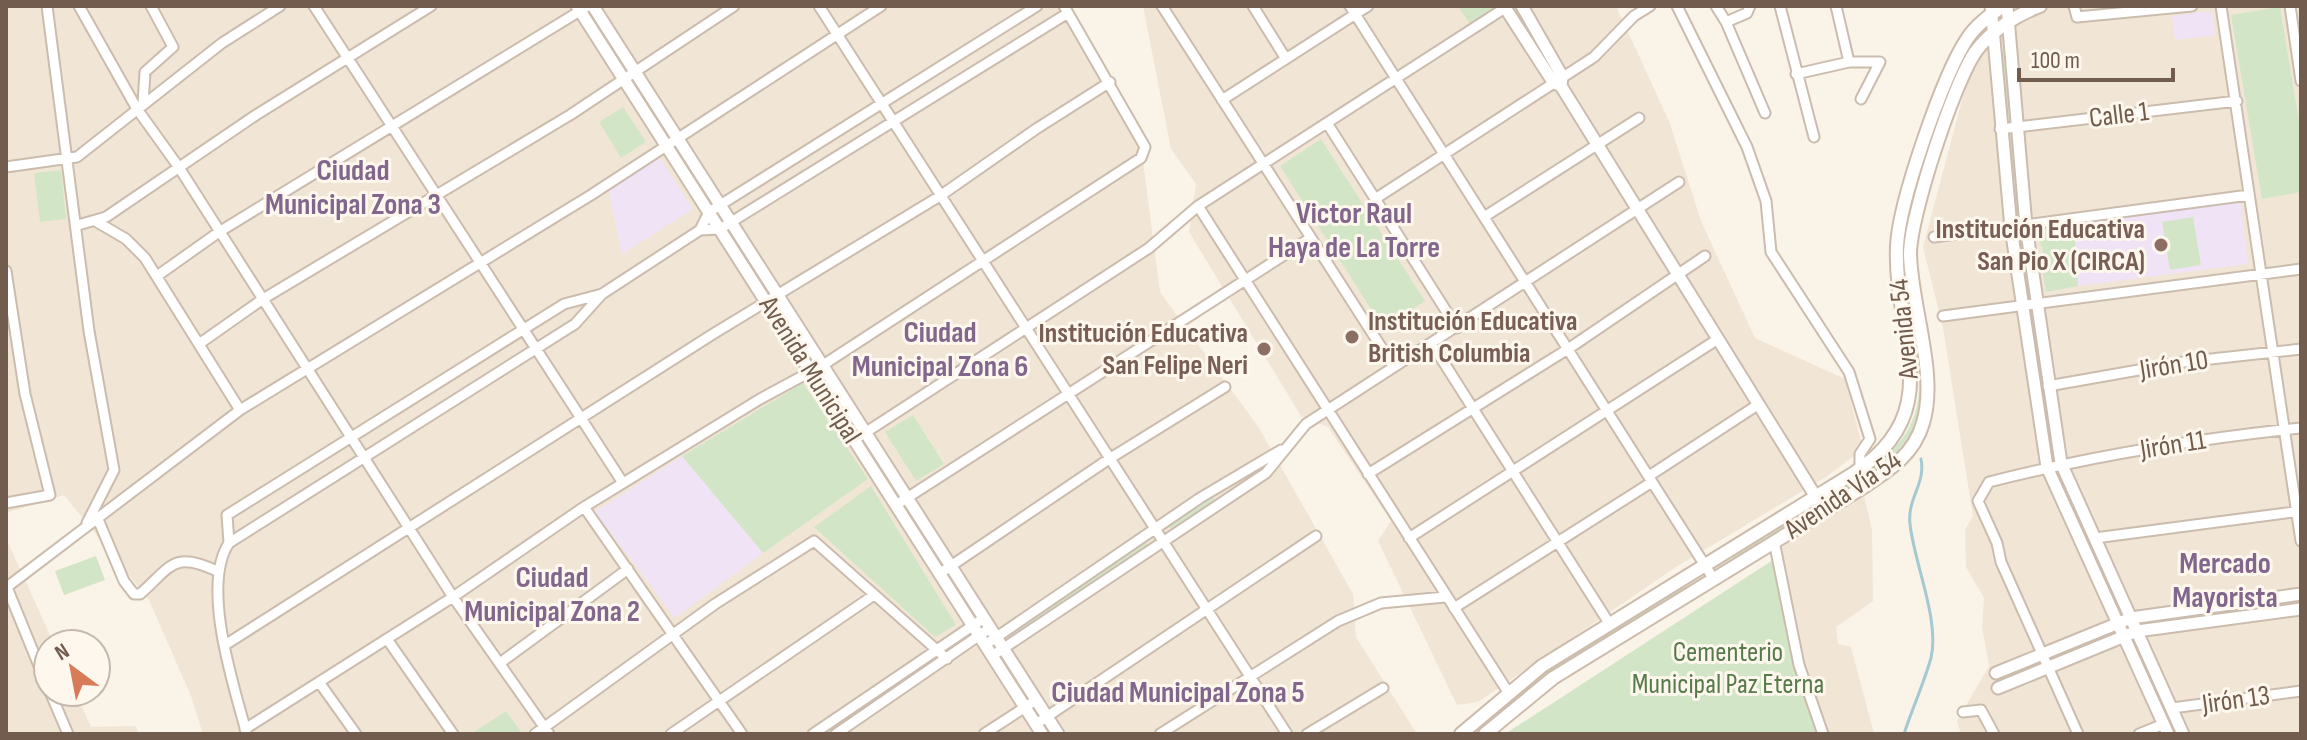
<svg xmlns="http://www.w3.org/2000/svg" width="2307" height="740" viewBox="0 0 2307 740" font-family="'Sofia Sans Condensed',sans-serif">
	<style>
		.residential { fill: #f1e6d6 }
		.education { fill: #f0e3f6 }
		.green { fill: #d2e6c7 }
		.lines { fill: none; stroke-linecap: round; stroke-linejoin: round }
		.stream { stroke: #a5c9d2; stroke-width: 3 }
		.minor-casing { stroke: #cbbcae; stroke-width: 13 }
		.tertiary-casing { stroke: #cbbcae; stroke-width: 15 }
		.secondary-casing { stroke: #cdbcac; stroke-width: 16 }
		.minor { stroke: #fff; stroke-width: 9 }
		.tertiary { stroke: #fff; stroke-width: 11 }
		.secondary { stroke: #fff; stroke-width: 12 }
		.education-dot { fill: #8d6e63; stroke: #fdf7ed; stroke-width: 3 }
		.labels { text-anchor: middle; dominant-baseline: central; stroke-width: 6; stroke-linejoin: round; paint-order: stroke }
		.street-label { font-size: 28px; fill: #715c4e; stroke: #fdf7ed }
		.education-label { font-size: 28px; font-weight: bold; fill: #785e54; stroke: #fdf7ed; text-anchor: end }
		.park-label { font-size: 28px; fill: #567a4a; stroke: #fdf7ed }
		.neighbourhood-label { font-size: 30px; font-weight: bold; fill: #82668c; stroke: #fdf7ed }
	</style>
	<rect width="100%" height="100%" fill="#faf3e7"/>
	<path class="residential" d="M6,6H1062L1141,146L1160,292L1259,428L1353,594L1356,637L1417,734H203L191,696L149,600L64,495L6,513Z
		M1143,6H1616L1669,121L1701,221L1755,338L1845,379L1863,449L1826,477L1676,567L1478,702L1457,705L1378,541L1391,521L1328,427L1301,416L1189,232L1196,184L1171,149Z
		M1987,6H2301V734H1961L1957,721L1989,666L1982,627L1984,598L1966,567L1965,530L1973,516L1943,328L1923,247Z
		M1864,496L1872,530L1873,601L1836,627L1838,644L1851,647L1874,734H1819L1796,674L1776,558L1781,547L1798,532Z
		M6,538L54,644H48V692H75L91,727L136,726L138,734H6Z"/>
	<path class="education" d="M2212,11L2215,35L2175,40L2172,16Z
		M659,157L693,209L622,254L608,189Z
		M2240,201L2248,264L2078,286L2074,225Z
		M682,456L763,553L675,618L595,512Z"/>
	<path class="green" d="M1458,6H1493L1494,7L1470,24Z
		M2280,7L2301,133V192L2262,199L2231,15Z
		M1973,40L1912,201L1905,235L1904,263L1921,386L1920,409L1912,433L1883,469L1734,559L1731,553C1778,525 1878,478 1906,433C1939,380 1901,310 1902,253C1903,203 1946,82 1973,40Z
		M2006,51L2011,115H2004L2000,52Z
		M623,107L646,142L621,158L599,122Z
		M1321,139L1425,301L1383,328L1280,166Z
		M2013,142L2019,212L2014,213L2007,143Z
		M61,170L66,219L40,222L34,173Z
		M2193,217L2201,265L2170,270L2162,222Z
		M2074,225L2078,286L2046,292L2041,263L2043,251L2036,231Z
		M803,383L868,479L763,553L682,456Z
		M913,415L944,464L916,481L885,432Z
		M2063,481L2118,602L2115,604L2060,483Z
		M871,486L956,625L935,637L814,527Z
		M1211,495L1215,500L1173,528H1168Z
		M1146,540L1147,546L1011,637L1012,631Z
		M96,556L105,580L64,595L55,571Z
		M1776,558L1796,674L1819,734H1505Z
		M1683,582L1687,588L1550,674L1477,734H1467L1546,669Z
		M2298,600V605L2149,625L2148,620Z
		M2137,644L2177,734H2173L2134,646Z
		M925,663L928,665L827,734H820Z
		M506,711L521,732L518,734H471Z"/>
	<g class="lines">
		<path class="stream" d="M1904,734C1912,709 1924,683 1931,658C1940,620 1914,563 1910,524C1907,498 1926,484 1921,459"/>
		<defs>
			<path id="minor" d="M47,6L89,331L114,470L87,523
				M79,6L137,109L178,166L453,597L549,734
				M314,6L623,483
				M819,6L1287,734
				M1162,6L1394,367
				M1253,6L1286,59
				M1350,6L1713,578
				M1677,6L1747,147L1766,201L1771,252L1849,372L1870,439L1860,454V469
				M1716,6L1726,22L1765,113
				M1780,6L1814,137
				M1836,6L1849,62
				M2074,6L2077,17L2192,6
				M2221,6L2301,541
				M2290,6L2301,81
				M1726,22L1747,13L1750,6
				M1796,74L1849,62H1880L1861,99
				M1222,100L1368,6
				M143,104L145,72L173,47L151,6
				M1327,123L1457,328
				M2000,129L2237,101
				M6,167L77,157L222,43L280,6
				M1375,199L1594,57L1634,16L1650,6
				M1198,206L1508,692
				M1484,217L1639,118
				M97,222L126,239L145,258L240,410
				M78,225L106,217L256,115L431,6
				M700,230L720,229L1068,13
				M1934,237L2249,195
				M6,271L25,394L50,495L6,503
				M157,276L219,232L588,6
				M1943,316L2301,269
				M199,344L263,299L570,115L734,6
				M1432,344L1609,623
				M2048,386L2184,362L2301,349
				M854,440L1149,248L1198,206L1508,6
				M1368,474L1568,349L1705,256
				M1649,476L1759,404
				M896,505L1309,239
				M584,507L742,734
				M97,517L124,581L134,594H140C171,567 173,550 217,571
				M1409,538L1718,339
				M2095,538L2301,511
				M1774,541L1799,665L1823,734
				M229,543L227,515L564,304L602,294
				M939,574L1109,459L1225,387
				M6,585L48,688
				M7,587L240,410L591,195L881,6
				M1454,608L1652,482
				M387,639L453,734
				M225,645L713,334L940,196L1036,129L1110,82
				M985,645L1200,498L1281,450
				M992,656L1266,473L1306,424L1679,182
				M500,663L628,569
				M319,682L356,734
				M50,692L68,734
				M2172,708L2301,691
				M1963,712L1981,710L1994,734
				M1036,724L1316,536
				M245,729L453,597L584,507L760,399L823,365L1141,158L1145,147L1064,6
				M246,731C233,684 201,585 229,543L575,324L602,294L700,230L709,212L1037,6
				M535,734L715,604L814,541L947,659
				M671,734L874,595
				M813,734L984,618
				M836,734L990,628
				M984,734L1036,700
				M1160,734L1338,621L1381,603L1445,597
				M1307,734L1383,688
				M2078,734L2001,562L1997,543L1978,501L1989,482C2091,456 2196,439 2301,428
				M2139,734L2164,724"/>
			<path id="tertiary" d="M577,6L1042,734
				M593,6L1058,734
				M1504,6L1553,82L1561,86
				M1522,6L1562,76L1561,86L1816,497
				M1991,6L2011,228L2047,467L2168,734
				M2007,6L2026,226L2061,463L2183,734
				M1996,673L2131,618L2301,594
				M1998,688L2137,631L2301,609"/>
			<path id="secondary" d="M1461,734L1542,666L1854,473C1950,410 1893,335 1897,246C1899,202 1943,75 1967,39C1976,25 1990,15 2003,6
				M1485,734L1553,678L1862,488C1888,471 1914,455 1923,423C1938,374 1911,306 1910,254C1910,216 1954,82 1976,51C1991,31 2016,15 2040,6"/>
		</defs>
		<use href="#minor" class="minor-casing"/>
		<use href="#tertiary" class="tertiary-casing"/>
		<use href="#secondary" class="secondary-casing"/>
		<use href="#minor" class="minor"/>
		<use href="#tertiary" class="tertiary"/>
		<use href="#secondary" class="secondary"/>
	</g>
	<g class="education-dot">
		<circle cx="2161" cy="245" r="8"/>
		<circle cx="1352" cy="337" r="8"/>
		<circle cx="1264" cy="349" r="8"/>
	</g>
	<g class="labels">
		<g class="street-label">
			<text transform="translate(2119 115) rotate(-7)">Calle 1</text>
			<text transform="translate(1904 329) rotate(-96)">Avenida 54</text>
			<text transform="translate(2174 365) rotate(-9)">Jirón 10</text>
			<text transform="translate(810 370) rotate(58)">Avenida Municipal</text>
			<text transform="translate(2173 445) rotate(-9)">Jirón 11</text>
			<text transform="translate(1843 495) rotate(-34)">Avenida Vía 54</text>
			<text transform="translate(2236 700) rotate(-8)">Jirón 13</text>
		</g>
		<g class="education-label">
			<text x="2145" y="229">Institución Educativa<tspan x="2145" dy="32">San Pio X (CIRCA)</tspan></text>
			<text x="1368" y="321" text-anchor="start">Institución Educativa<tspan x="1368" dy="32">British Columbia</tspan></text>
			<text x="1248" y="333">Institución Educativa<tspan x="1248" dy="32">San Felipe Neri</tspan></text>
		</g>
		<g class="park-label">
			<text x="1728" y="652">Cementerio<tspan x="1728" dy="32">Municipal Paz Eterna</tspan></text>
		</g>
		<g class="neighbourhood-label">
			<text x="353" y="171">Ciudad<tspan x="353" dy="34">Municipal Zona 3</tspan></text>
			<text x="1354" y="214">Victor Raul<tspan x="1354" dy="34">Haya de La Torre</tspan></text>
			<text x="940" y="333">Ciudad<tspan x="940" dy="34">Municipal Zona 6</tspan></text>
			<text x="2225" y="564">Mercado<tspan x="2225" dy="34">Mayorista</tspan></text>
			<text x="552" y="578">Ciudad<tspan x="552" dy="34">Municipal Zona 2</tspan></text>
			<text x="1178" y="693">Ciudad Municipal Zona 5</text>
		</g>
	</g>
	<rect width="2307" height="740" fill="none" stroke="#715c4e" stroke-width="16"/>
	<g transform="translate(72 668) rotate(328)"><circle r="38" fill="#fdf7ed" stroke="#c5b9ad" stroke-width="2"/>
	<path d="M0-6L14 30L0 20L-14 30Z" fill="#d77b59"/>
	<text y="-12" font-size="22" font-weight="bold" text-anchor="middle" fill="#715c4e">N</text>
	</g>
	<path d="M2019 68v12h154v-12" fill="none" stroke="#715c4e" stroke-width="4"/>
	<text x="2031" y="68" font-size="24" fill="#715c4e" stroke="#fdf7ed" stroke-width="6" paint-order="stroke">100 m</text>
</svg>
